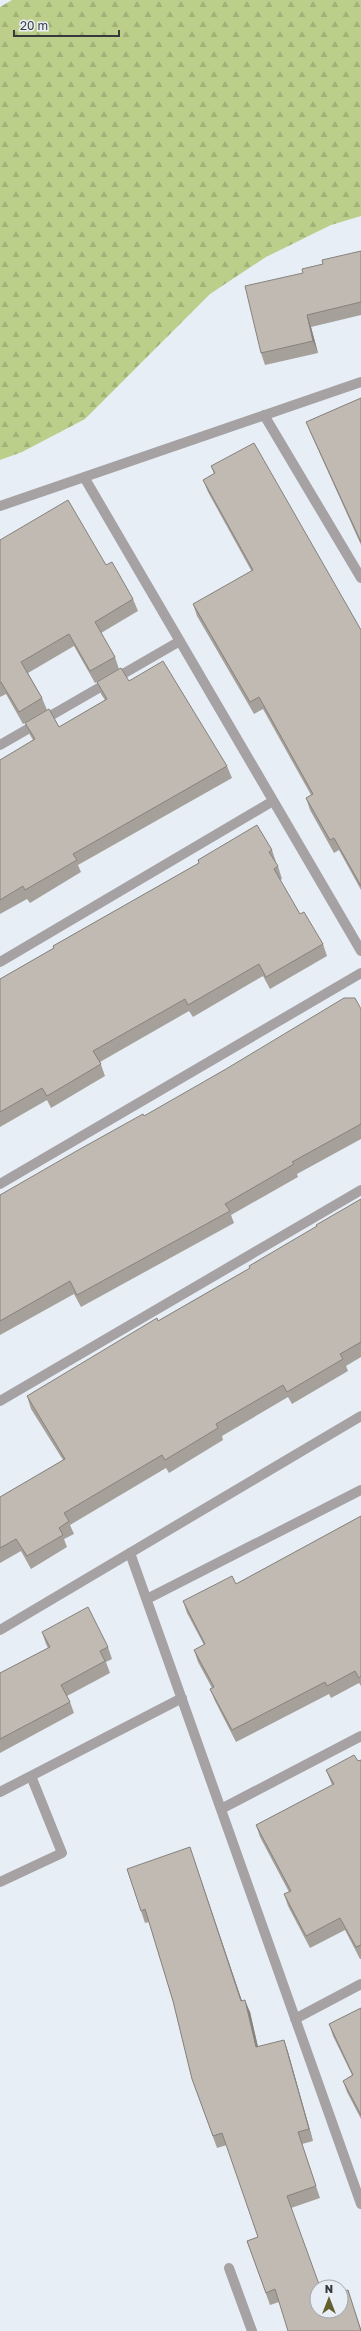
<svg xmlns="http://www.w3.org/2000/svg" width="361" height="2331" viewBox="0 0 361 2331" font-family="'Golos Text',sans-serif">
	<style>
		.forest { fill: url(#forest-firs) }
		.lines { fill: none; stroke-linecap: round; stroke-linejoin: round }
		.minor { stroke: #a6a1a2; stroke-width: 10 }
		.tertiary { stroke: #a6a1a2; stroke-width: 10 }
		.wall { fill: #a5a099 }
		.shaded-wall { fill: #86827d }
		.building { fill: #c0bab2; stroke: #86827d }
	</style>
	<defs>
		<pattern id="forest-firs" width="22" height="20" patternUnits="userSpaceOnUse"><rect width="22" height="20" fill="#bbcf8a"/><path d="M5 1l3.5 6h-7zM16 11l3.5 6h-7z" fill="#a1b278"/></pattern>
	</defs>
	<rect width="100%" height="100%" fill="#e7eef6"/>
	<path class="forest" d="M12,0H361V216L331,225L266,257L210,294L85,419L22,452L0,460V7Z"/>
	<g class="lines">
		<path class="minor" d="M264,415L361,578
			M84,477L361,951
			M0,506L361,382
			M0,745L180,641
			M0,962L273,801
			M0,1184L361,973
			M0,1401L361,1190
			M130,1553L361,2204
			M147,1599L361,1490
			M0,1792L182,1698
			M221,1809L361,1736
			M0,1882L62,1853L31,1776
			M295,2019L361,1984
			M229,2268L252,2331"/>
		<path class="tertiary" d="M0,1630L361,1416"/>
	</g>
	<path class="wall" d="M361,251V315L311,327L318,353L265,365L261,353L303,273L323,264Z
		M361,398V545L311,434L306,422Z
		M211,466L361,630V890L339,850L334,853L310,810L306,798L311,795L263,709L254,714L197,616L193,604L252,572L208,492L203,480L214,474Z
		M0,540L106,565L133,599L138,611L101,633L115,657L119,669L95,683L74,646L28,673L42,698L47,710L23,724L6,694L0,697Z
		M129,681L227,766L232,778L78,865L81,872L30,903L27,899L0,914V760L33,740L30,735L25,723L59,727L105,700L101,694L97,682Z
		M272,850L276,862L275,863L278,866L282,879L280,880L300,914L323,944L327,956L270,989L263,976L193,1017L189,1011L100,1062L105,1076L51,1108L47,1100L0,1127V979L54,948L53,946L199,863L198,860Z
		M361,1009V1139L297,1174L298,1177L231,1215L234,1223L81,1307L74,1294L0,1335V1195L144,1116Z
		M361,1199V1357L346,1366L348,1371L292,1404L288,1397L222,1436L223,1440L169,1473L166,1468L70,1525L74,1534L64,1539L67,1547L31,1569L21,1551L0,1563V1497L63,1460L31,1409L27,1396L250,1268Z
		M361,1516V1686L359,1683L331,1698L329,1694L236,1742L215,1701L210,1689L212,1688L198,1662L194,1650L204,1645L187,1613L183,1601L236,1584Z
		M42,1632L108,1647L112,1659L106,1662L110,1673L67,1696L70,1702L74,1713L0,1753V1673L48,1648L46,1644Z
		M361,1760V1959H360L345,1930L310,1948L288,1906L284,1894L289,1892L260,1837L256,1825L332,1785L326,1770L358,1761Z
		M194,1859L242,2001L250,2012L258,2047L284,2040L288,2052L313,2141L302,2144L320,2198L291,2208L317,2311L348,2290L361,2329V2331L279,2302L270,2305L247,2241L258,2237L227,2145L217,2148L192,2079L173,2001L149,1922L145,1923L127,1869Z
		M361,2008V2119L347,2092L343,2081L352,2075L333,2036L329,2024Z"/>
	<path class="shaded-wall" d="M307,315L311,327L318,353L313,341Z
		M190,1847L194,1859L246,2013L241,2001Z
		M245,2000L250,2012L261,2060L256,2047Z
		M284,2040L288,2052L313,2141L309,2129Z"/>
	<path class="building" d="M361,251V302L307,315L313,341L261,353L245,286L303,273L302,269L323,264L322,260Z
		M361,398V542L306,422Z
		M254,443L361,630V886L334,838L330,840L306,798L313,794L259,697L250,702L193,604L253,570L203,480L215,473L211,466Z
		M68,500L106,565L112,562L133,599L95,622L115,657L90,671L69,634L21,662L42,698L19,712L1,682L0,683V540Z
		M163,661L227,766L73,854L77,860L25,890L23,886L0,900V760L35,739L25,723L49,709L59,727L107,699L97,682L121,668L129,681Z
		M257,825L272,850L269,852L278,866L274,869L300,914L304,912L323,944L266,977L259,964L188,1005L185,999L93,1051L101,1064L47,1096L42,1088L0,1112V979L54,948L53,946L199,863L198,860Z
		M344,998H355L361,1009V1124L292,1162L294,1164L225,1204L230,1211L77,1295L70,1281L0,1321V1195L80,1149L143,1114L144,1116L226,1069Z
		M361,1199V1342L340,1354L343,1359L287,1392L283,1385L216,1424L218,1428L165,1460L162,1455L64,1513L69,1521L59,1528L63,1535L27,1556L16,1539L0,1548V1497L65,1459L27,1396L157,1318L158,1321L250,1268L249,1266L317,1226L316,1225Z
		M361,1516V1676L359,1678L355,1671L327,1686L325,1682L232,1730L210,1689L214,1687L194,1650L205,1644L183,1601L232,1576L236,1584Z
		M88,1607L108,1647L100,1651L105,1661L61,1685L70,1702L0,1739V1673L50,1647L42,1632Z
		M354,1755L358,1761L361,1760V1945L356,1947L340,1918L306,1936L284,1894L291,1891L256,1825L334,1784L326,1770Z
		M190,1847L241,2001L245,2000L256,2047L284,2040L309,2129L298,2132L316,2186L287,2196L320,2287H317V2311H341V2292L348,2290L361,2331H288L275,2289L266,2293L247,2241L258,2237L222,2133L213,2136L192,2079L173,2001L145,1909L141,1911L127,1869Z
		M361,2008V2115L343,2081L353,2075L329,2024Z"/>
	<g transform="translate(329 2299)"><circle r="19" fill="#e7eef6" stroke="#a1a6ac"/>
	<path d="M0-3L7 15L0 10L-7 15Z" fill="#63602d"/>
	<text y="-6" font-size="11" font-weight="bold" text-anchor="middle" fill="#37393c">N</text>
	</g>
	<path d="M14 30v6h105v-6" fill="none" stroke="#37393c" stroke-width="2"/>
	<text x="20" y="30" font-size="12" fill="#37393c" stroke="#e7eef6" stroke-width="3" paint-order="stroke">20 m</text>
</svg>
